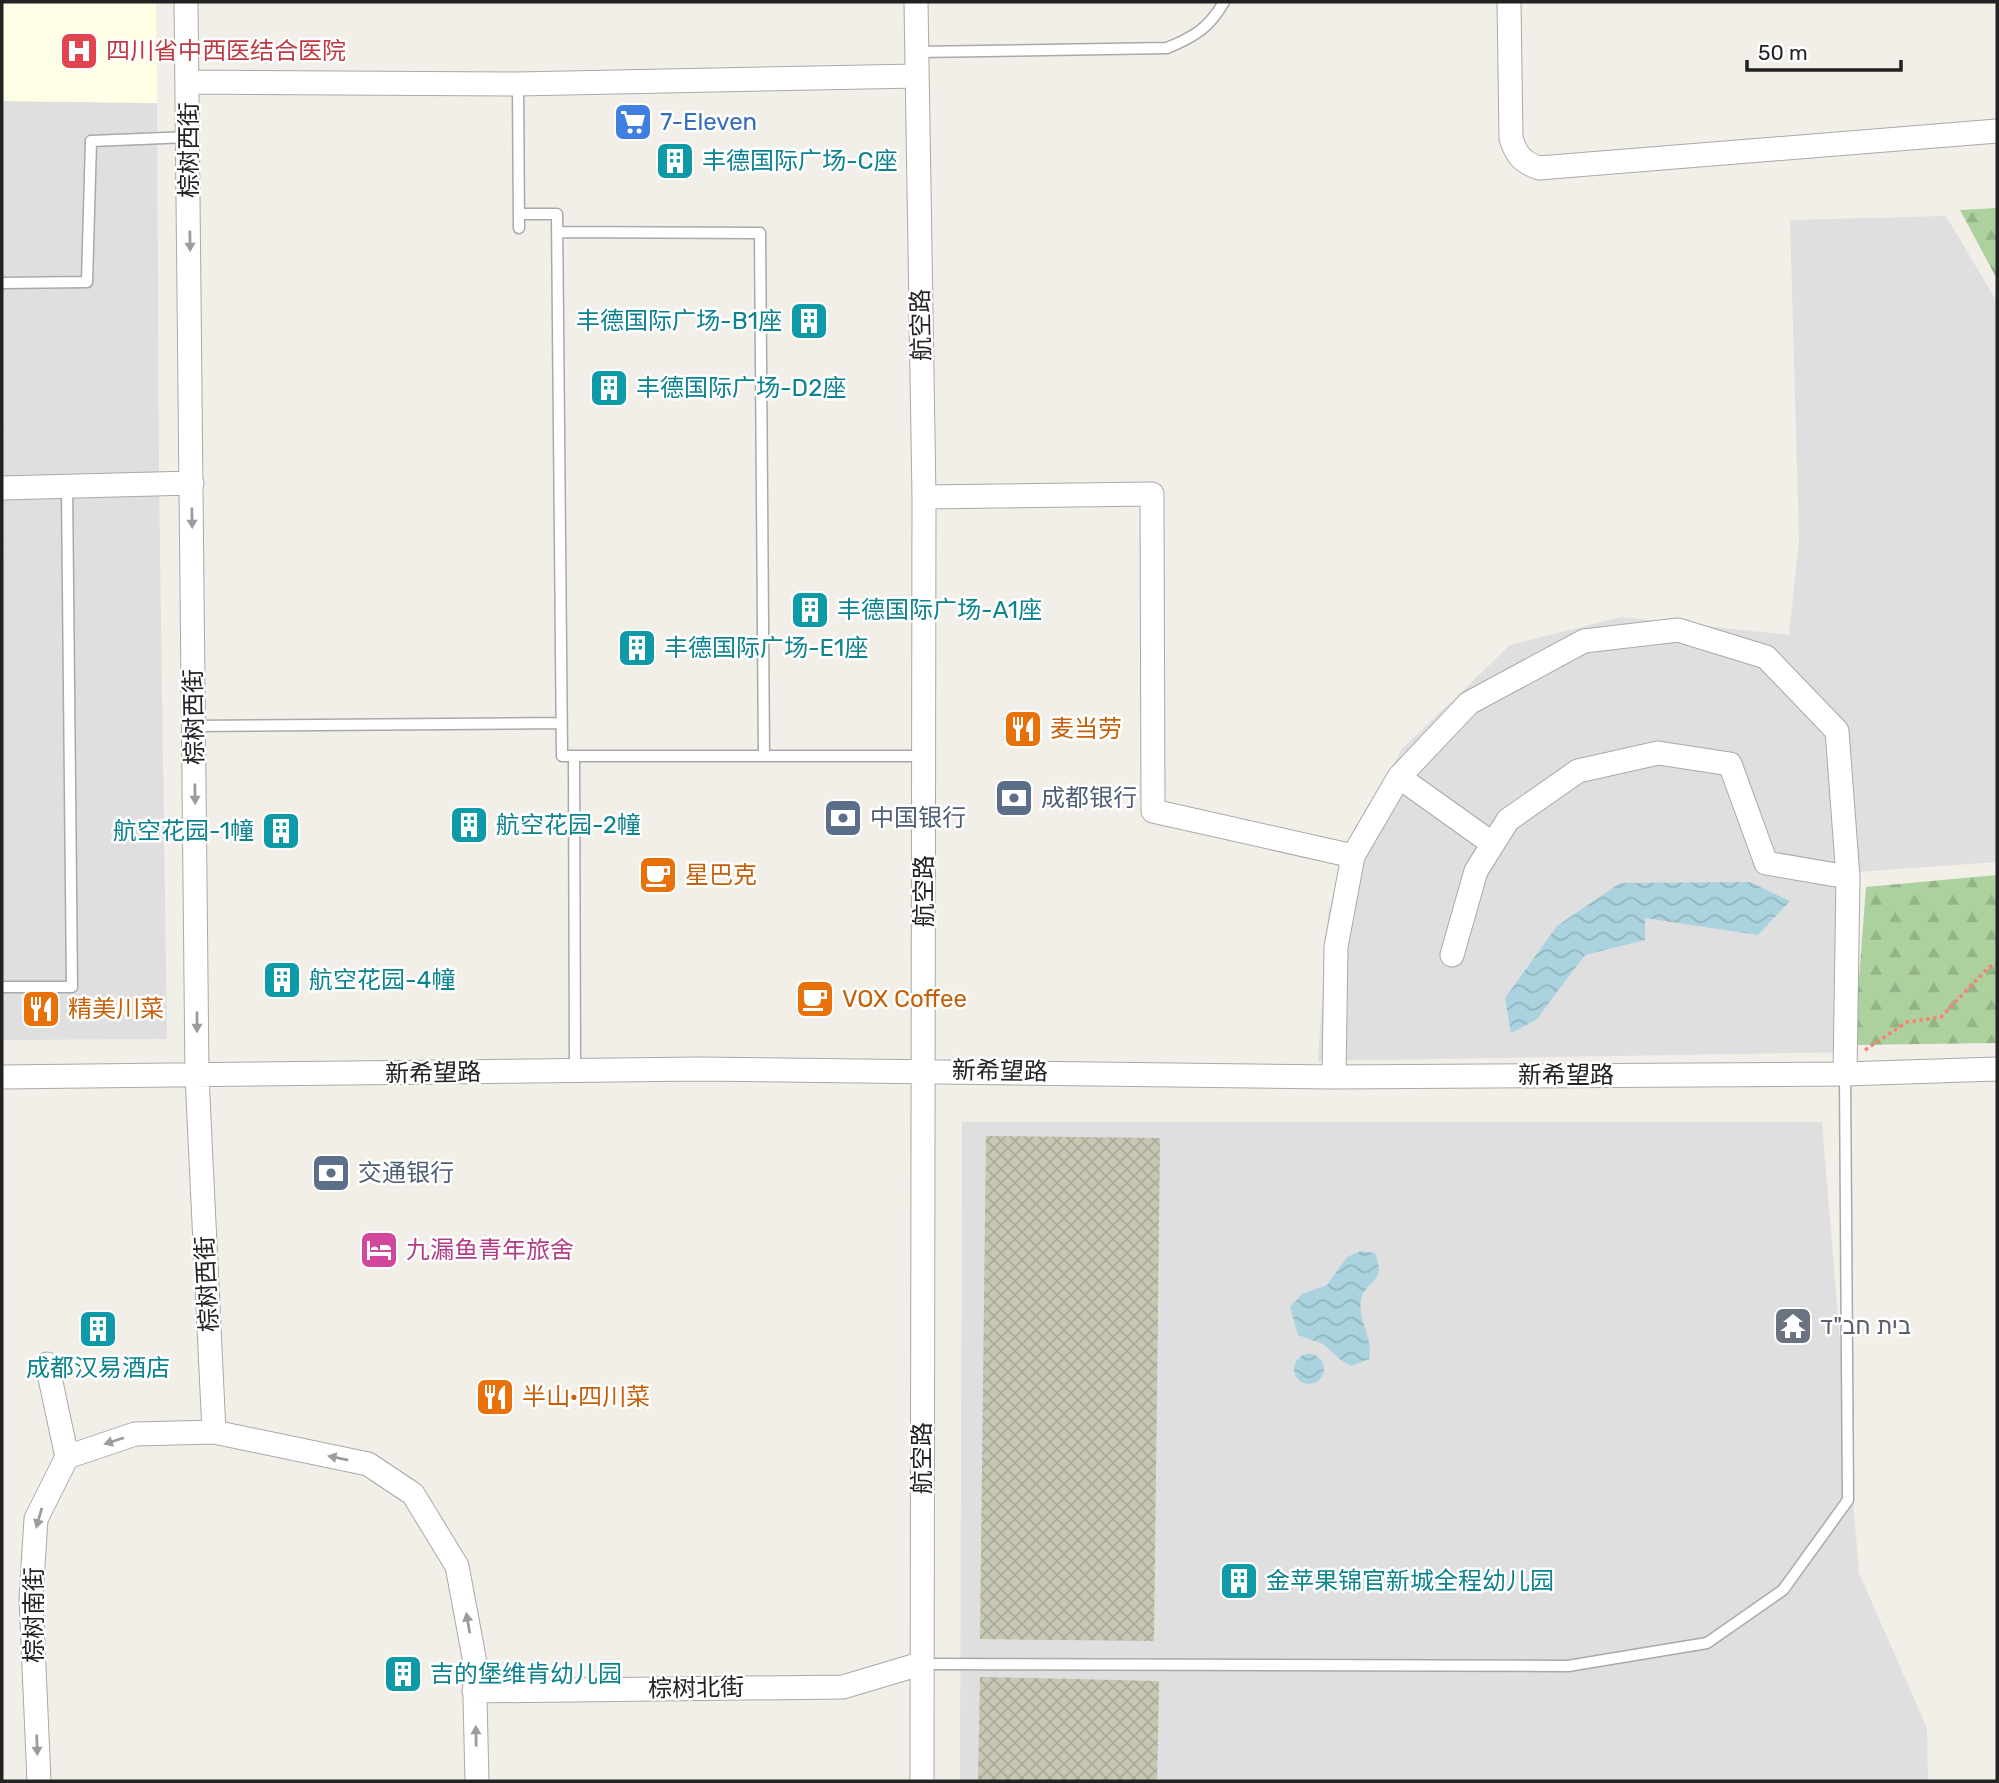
<svg xmlns="http://www.w3.org/2000/svg" width="1999" height="1783" viewBox="0 0 1999 1783" font-family="Rubik,'Noto Sans SC',Heebo,sans-serif">
	<style>
		.residential { fill: #e0dfdf }
		.education { fill: #ffffe5 }
		.construction { fill: url(#construction-cross-hatch) }
		.forest { fill: url(#forest-firs) }
		.water { fill: url(#water-waves) }
		.lines { fill: none; stroke-linecap: round; stroke-linejoin: round }
		.lane-casing { stroke: #a9a9a9; stroke-width: 13 }
		.street-casing { stroke: #a9a9a9; stroke-width: 25 }
		.path { stroke: #fa8072; stroke-width: 3.5; stroke-dasharray: 3.5 3.5; stroke-linecap: butt }
		.lane { stroke: #fff; stroke-width: 10 }
		.street { stroke: #fff; stroke-width: 23 }
		.oneway { fill: #9c9c9c }
		.labels { text-anchor: middle; dominant-baseline: central; stroke-width: 5; stroke-linejoin: round; paint-order: stroke }
		.health-label { font-size: 24px; fill: #be3a42; stroke: #fff; text-anchor: start }
		.shop-label { font-size: 24px; fill: #366cbe; stroke: #fff; text-anchor: start }
		.street-label { font-size: 24px; fill: #222; stroke: #fff }
		.culture-label { font-size: 24px; fill: #0d838f; stroke: #fff; text-anchor: start }
		.food-label { font-size: 24px; fill: #c56008; stroke: #fff; text-anchor: start }
		.service-label { font-size: 24px; fill: #4e5e75; stroke: #fff; text-anchor: start }
		.hotel-label { font-size: 24px; fill: #b23c85; stroke: #fff; text-anchor: start }
		.worship-label { font-size: 24px; fill: #5b616d; stroke: #fff; text-anchor: start }
	</style>
	<defs>
		<pattern id="construction-cross-hatch" width="8" height="8" patternUnits="userSpaceOnUse" patternTransform="scale(1.75)"><rect width="8" height="8" fill="#c7c7b4"/><path d="M0 0l8 8M0 8l8-8" fill="none" stroke="#abab9a"/></pattern>
		<pattern id="forest-firs" width="22" height="20" patternUnits="userSpaceOnUse" patternTransform="scale(1.75)"><rect width="22" height="20" fill="#add19e"/><path d="M5 1l3.5 6h-7zM16 11l3.5 6h-7z" fill="#95b388"/></pattern>
		<pattern id="water-waves" width="16" height="10" patternUnits="userSpaceOnUse" patternTransform="scale(1.75)"><rect width="16" height="10" fill="#aad3df"/><path d="M0 5q4-4 8 0t8 0" fill="none" stroke="#92b5bf"/></pattern>
	</defs>
	<rect width="100%" height="100%" fill="#f2efe9"/>
	<path class="residential" d="M4,101L157,103L159,477L167,1039L2,1040Z
		M1946,216L1997,302V862L1857,872L1854,1052L1318,1061L1328,913L1354,832L1402,749L1510,645L1621,617L1789,635L1799,540L1790,220Z
		M962,1122H1822L1859,1573L1927,1728L1928,1781H960Z"/>
	<path class="education" d="M2,2H156L157,103L4,101L2,118Z"/>
	<path class="construction" d="M986,1136L1160,1138L1154,1641L980,1639Z
		M980,1677L1159,1681L1157,1781H978Z"/>
	<path class="forest" d="M1997,208V279L1960,210Z
		M1997,875V1043L1854,1045L1866,887Z"/>
	<path class="water" d="M1750,882L1790,901L1758,935L1645,918V940L1585,955L1536,1020L1511,1033L1505,998L1557,926L1620,883Z
		M1361,1251L1375,1253C1387,1285 1367,1277 1361,1300C1357,1322 1374,1337 1369,1359L1352,1366L1342,1361L1323,1344L1298,1335L1290,1307L1302,1294L1327,1285L1347,1257Z
		M1294 1369a15 15 0 1 1 30 0a15 15 0 1 1-30 0Z"/>
	<g class="lines">
		<defs>
			<path id="lane" d="M917,52L1167,48C1194,37 1209,28 1224,2
				M518,84L519,228
				M519,214H557L562,756H923
				M558,232L760,233L764,756
				M2,283L87,282L91,141L189,137
				M194,726L561,723
				M574,756L575,1071
				M2,987H72L67,487
				M920,1664L1568,1666L1707,1643L1783,1590L1848,1500L1845,1074"/>
			<path id="street" d="M186,2L197,1076L214,1432
				M916,2L924,497L922,1781
				M1509,2L1511,138C1516,155 1522,162 1539,168L1997,131
				M188,82L518,84L917,76
				M2,488L192,483
				M924,497L1152,494L1153,811L1353,856
				M1399,777L1493,844
				M1452,955L1476,871L1508,820L1578,771L1658,753L1730,764L1766,863L1848,877
				M2,1077L699,1069L1334,1077L1845,1074L1997,1069
				M1334,1077L1336,947L1353,856L1399,777L1469,703L1584,641L1678,630L1766,657L1837,731L1848,877L1845,1074
				M47,1364L67,1457
				M67,1457L135,1434L214,1432L368,1464L413,1494L457,1566L474,1657L477,1781
				M474,1691L843,1687L920,1664
				M39,1781L31,1598L36,1519L67,1457"/>
		</defs>
		<use href="#lane" class="lane-casing"/>
		<use href="#street" class="street-casing"/>
		<path class="path" d="M1865,1050L1907,1022L1941,1017L1989,967L1997,964"/>
		<use href="#lane" class="lane"/>
		<use href="#street" class="street"/>
	</g>
	<defs><path id="oneway-solid" d="M-6-.8H1V-3.2L6.5 0L1 3.2V.8H-6Z" transform="scale(1.75)"/></defs>
	<g class="oneway">
		<use href="#oneway-solid" transform="translate(190 241) rotate(89)"/>
		<use href="#oneway-solid" transform="translate(192 518) rotate(89)"/>
		<use href="#oneway-solid" transform="translate(195 794) rotate(89)"/>
		<use href="#oneway-solid" transform="translate(197 1022) rotate(90)"/>
		<use href="#oneway-solid" transform="translate(114 1441) rotate(162)"/>
		<use href="#oneway-solid" transform="translate(338 1458) rotate(-168)"/>
		<use href="#oneway-solid" transform="translate(39 1518) rotate(106)"/>
		<use href="#oneway-solid" transform="translate(468 1623) rotate(-100)"/>
		<use href="#oneway-solid" transform="translate(476 1736) rotate(-91)"/>
		<use href="#oneway-solid" transform="translate(37 1745) rotate(88)"/>
	</g>
	<defs>
		<symbol id="hospital-square" viewBox="-11 -11 22 22"><rect x="-9" y="-9" width="18" height="18" rx="4" fill="#e0444e" stroke="#fff"/><path d="M-5-5h3v3.5h4V-5h3V5h-3V1.5h-4V5h-3Z" fill="#fff"/></symbol>
		<symbol id="supermarket-square" viewBox="-11 -11 22 22"><rect x="-9" y="-9" width="18" height="18" rx="4" fill="#3f7fe0" stroke="#fff"/><path d="M-6-5.5h2.5l.6 2H6L4.5 2H-2.5L-4.4-4H-6ZM-1.5 3.2a1.3 1.3 0 1 0 .1 0ZM3 3.2a1.3 1.3 0 1 0 .1 0Z" fill="#fff"/></symbol>
		<symbol id="building-square" viewBox="-11 -11 22 22"><rect x="-9" y="-9" width="18" height="18" rx="4" fill="#0f9aa8" stroke="#fff"/><path d="M-4-6H4V6H1V3H-1V6H-4ZM-2.5-4.3h1.7v1.8h-1.7ZM.8-4.3h1.7v1.8H.8ZM-2.5-1h1.7V.8h-1.7ZM.8-1h1.7V.8H.8Z" fill="#fff"/></symbol>
		<symbol id="restaurant-square" viewBox="-11 -11 22 22"><rect x="-9" y="-9" width="18" height="18" rx="4" fill="#e8710a" stroke="#fff"/><path d="M-5-6h1v4h1v-4h1v4h1v-4h1v5L-1.5 .5V6h-2V.5L-5-1ZM5-6V6H3V1.5H1.5Q1.5-4 5-6Z" fill="#fff"/></symbol>
		<symbol id="bank-square" viewBox="-11 -11 22 22"><rect x="-9" y="-9" width="18" height="18" rx="4" fill="#5c6f8a" stroke="#fff"/><path d="M-6-4H6V4H-6ZM0-2.3a2.3 2.3 0 1 0 0 4.6a2.3 2.3 0 1 0 0-4.6Z" fill="#fff"/></symbol>
		<symbol id="cafe-square" viewBox="-11 -11 22 22"><rect x="-9" y="-9" width="18" height="18" rx="4" fill="#e8710a" stroke="#fff"/><path d="M-5.5-4.5H6V0H3Q3 3.5 0 3.5H-2.5Q-5.5 3.5-5.5 0ZM3-3.2v2h1.7v-2ZM-6 4.5H4V6H-6Z" fill="#fff"/></symbol>
		<symbol id="hotel-square" viewBox="-11 -11 22 22"><rect x="-9" y="-9" width="18" height="18" rx="4" fill="#d1479c" stroke="#fff"/><path d="M-6-4.5h1.5V1H6V5H4.5V3h-9V5H-6ZM-4 0a1.8 1.8 0 1 1 3.6 0ZM.5 0V-2.5h3Q6-2.5 6 0Z" fill="#fff"/></symbol>
		<symbol id="temple-square" viewBox="-11 -11 22 22"><rect x="-9" y="-9" width="18" height="18" rx="4" fill="#6b7280" stroke="#fff"/><path d="M0-6L5-2H3V0L6.5 2.5H4V6H1.5V3h-3V6H-4V2.5H-6.5L-3 0V-2H-5Z" fill="#fff"/></symbol>
	</defs>
	<g fill-rule="evenodd">
		<use href="#hospital-square" x="57" y="29" width="44" height="44"/>
		<use href="#supermarket-square" x="611" y="100" width="44" height="44"/>
		<use href="#building-square" x="653" y="139" width="44" height="44"/>
		<use href="#building-square" x="787" y="299" width="44" height="44"/>
		<use href="#building-square" x="587" y="366" width="44" height="44"/>
		<use href="#building-square" x="788" y="588" width="44" height="44"/>
		<use href="#building-square" x="615" y="626" width="44" height="44"/>
		<use href="#restaurant-square" x="1001" y="707" width="44" height="44"/>
		<use href="#bank-square" x="992" y="776" width="44" height="44"/>
		<use href="#bank-square" x="821" y="796" width="44" height="44"/>
		<use href="#building-square" x="447" y="803" width="44" height="44"/>
		<use href="#building-square" x="259" y="809" width="44" height="44"/>
		<use href="#cafe-square" x="636" y="853" width="44" height="44"/>
		<use href="#building-square" x="260" y="958" width="44" height="44"/>
		<use href="#cafe-square" x="793" y="977" width="44" height="44"/>
		<use href="#restaurant-square" x="19" y="987" width="44" height="44"/>
		<use href="#bank-square" x="309" y="1151" width="44" height="44"/>
		<use href="#hotel-square" x="357" y="1228" width="44" height="44"/>
		<use href="#temple-square" x="1771" y="1304" width="44" height="44"/>
		<use href="#building-square" x="76" y="1307" width="44" height="44"/>
		<use href="#restaurant-square" x="473" y="1375" width="44" height="44"/>
		<use href="#building-square" x="1217" y="1559" width="44" height="44"/>
		<use href="#building-square" x="381" y="1652" width="44" height="44"/>
	</g>
	<g class="labels">
		<g class="health-label">
			<text x="106" y="51">四川省中西医结合医院</text>
		</g>
		<g class="shop-label">
			<text x="660" y="122">7-Eleven</text>
		</g>
		<g class="street-label">
			<text transform="translate(189 150) rotate(-90)">棕树西街</text>
			<text transform="translate(921 325) rotate(-91)">航空路</text>
			<text transform="translate(194 717) rotate(-91)">棕树西街</text>
			<text transform="translate(924 891) rotate(-90)">航空路</text>
			<text transform="translate(1000 1071) rotate(1)">新希望路</text>
			<text transform="translate(433 1073) rotate(-1)">新希望路</text>
			<text x="1566" y="1075">新希望路</text>
			<text transform="translate(207 1284) rotate(-93)">棕树西街</text>
			<text transform="translate(922 1458) rotate(-90)">航空路</text>
			<text transform="translate(34 1615) rotate(-90)">棕树南街</text>
			<text transform="translate(696 1688) rotate(-1)">棕树北街</text>
		</g>
		<g class="culture-label">
			<text x="702" y="161">丰德国际广场-C座</text>
			<text x="782" y="321" text-anchor="end">丰德国际广场-B1座</text>
			<text x="636" y="388">丰德国际广场-D2座</text>
			<text x="837" y="610">丰德国际广场-A1座</text>
			<text x="664" y="648">丰德国际广场-E1座</text>
			<text x="496" y="825">航空花园-2幢</text>
			<text x="254" y="831" text-anchor="end">航空花园-1幢</text>
			<text x="309" y="980">航空花园-4幢</text>
			<text x="98" y="1368" text-anchor="middle">成都汉易酒店</text>
			<text x="1266" y="1581">金苹果锦官新城全程幼儿园</text>
			<text x="430" y="1674">吉的堡维肯幼儿园</text>
		</g>
		<g class="food-label">
			<text x="1050" y="729">麦当劳</text>
			<text x="685" y="875">星巴克</text>
			<text x="842" y="999">VOX Coffee</text>
			<text x="68" y="1009">精美川菜</text>
			<text x="522" y="1397">半山·四川菜</text>
		</g>
		<g class="service-label">
			<text x="1041" y="798">成都银行</text>
			<text x="870" y="818">中国银行</text>
			<text x="358" y="1173">交通银行</text>
		</g>
		<g class="hotel-label">
			<text x="406" y="1250">九漏鱼青年旅舍</text>
		</g>
		<g class="worship-label">
			<text x="1820" y="1326">בית חב"ד</text>
		</g>
	</g>
	<rect width="1999" height="1783" fill="none" stroke="#222222" stroke-width="7"/>
	<path d="M1747 60v10h154v-10" fill="none" stroke="#222222" stroke-width="3.5"/>
	<text x="1758" y="60" font-size="21" fill="#222222" stroke="#ffffff" stroke-width="5" paint-order="stroke">50 m</text>
</svg>
